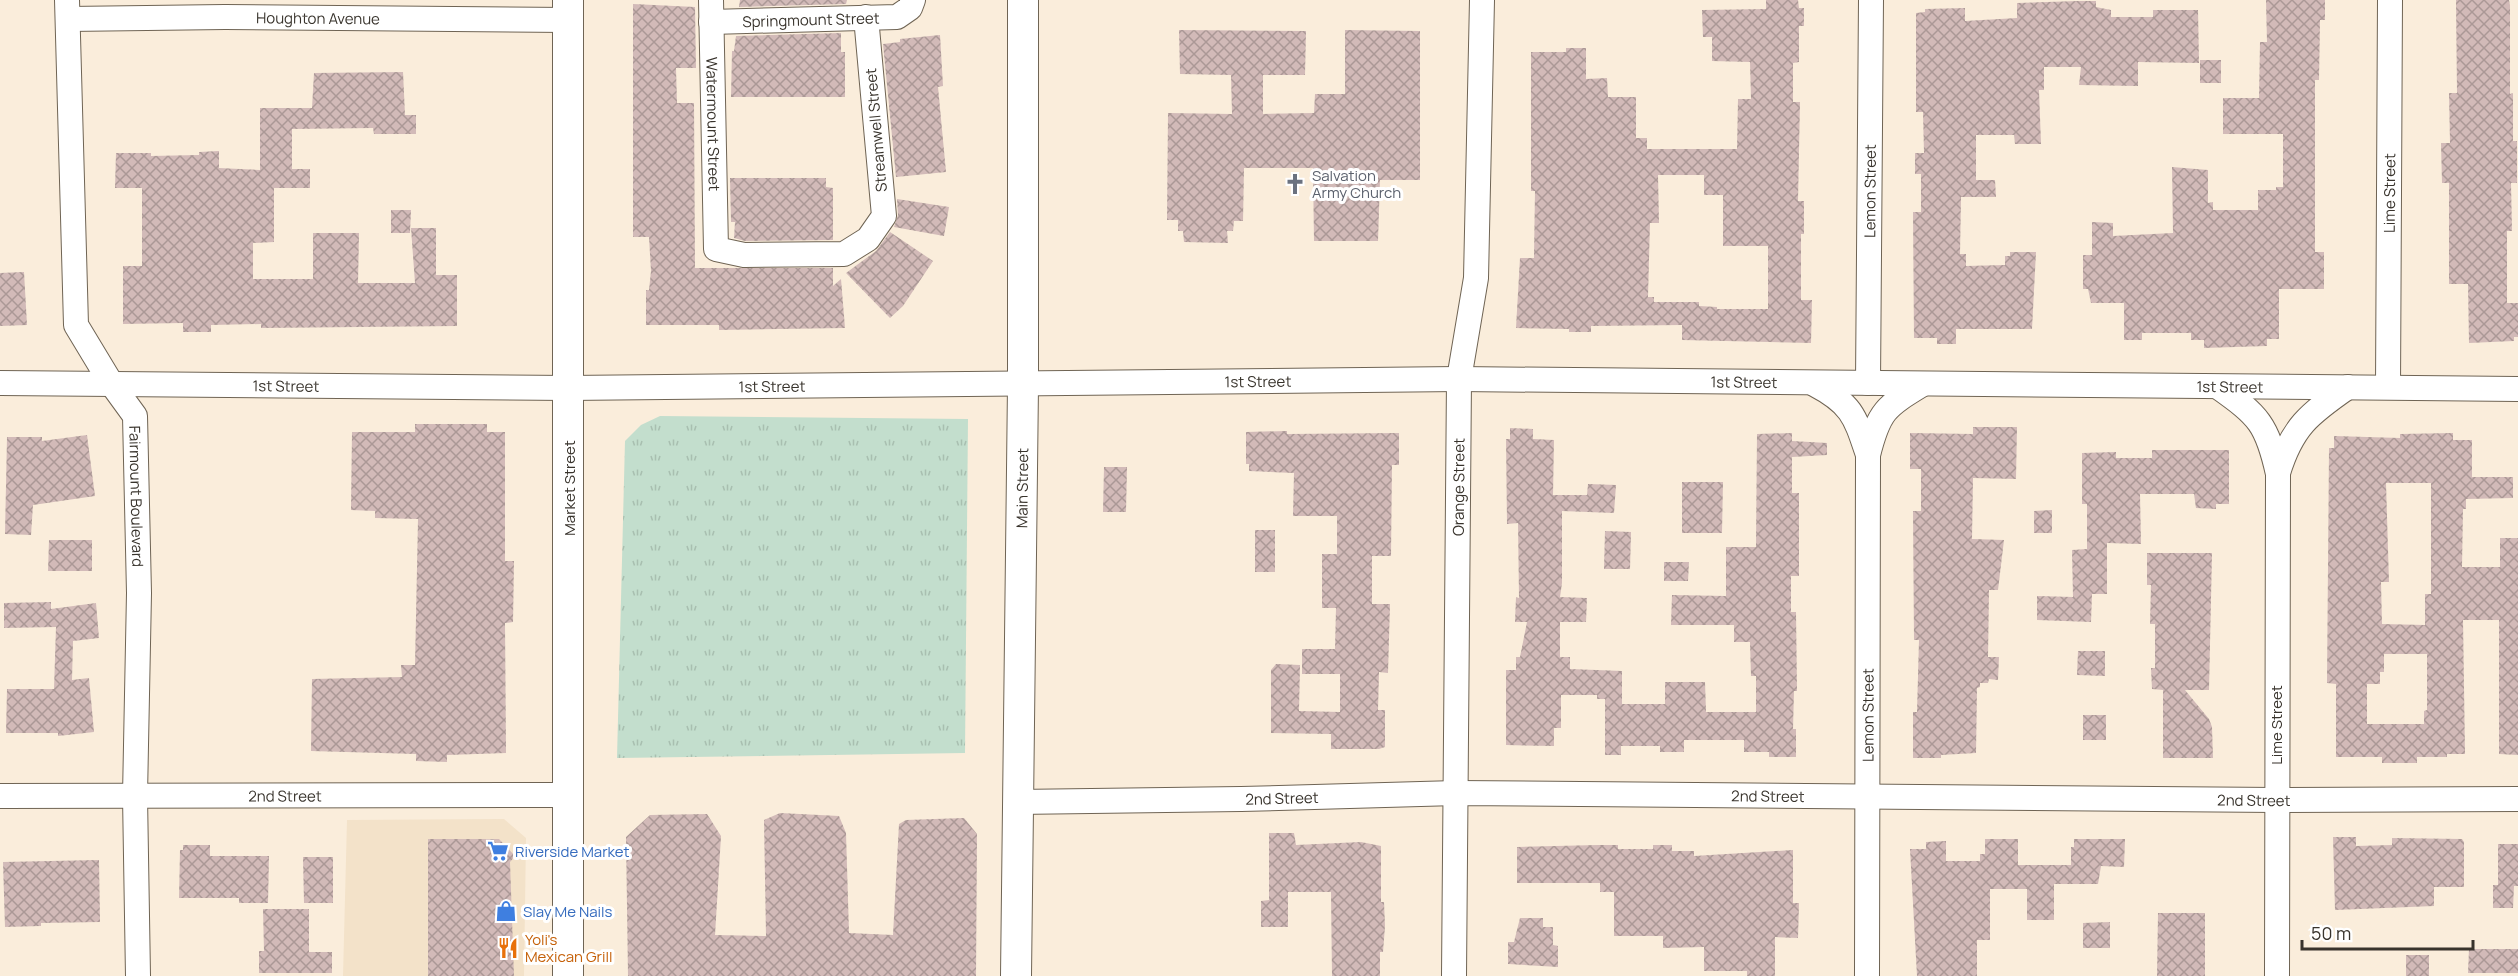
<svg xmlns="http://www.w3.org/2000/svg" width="2518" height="976" viewBox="0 0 2518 976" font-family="Manrope,sans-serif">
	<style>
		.built { fill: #f3e2c9 }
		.grass { fill: url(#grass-tufts) }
		.building { fill: url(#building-cross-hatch); fill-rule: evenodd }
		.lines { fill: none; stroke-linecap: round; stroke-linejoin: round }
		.minor-casing { stroke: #6f6454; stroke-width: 26 }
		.major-casing { stroke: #6f6454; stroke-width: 32 }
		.minor { stroke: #fff; stroke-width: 24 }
		.major { stroke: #fff; stroke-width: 30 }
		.labels { text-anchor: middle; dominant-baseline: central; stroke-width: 6; stroke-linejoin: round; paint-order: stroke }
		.street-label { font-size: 15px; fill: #38332c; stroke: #fff }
		.worship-label { font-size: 15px; fill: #5b616d; stroke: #fff; text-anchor: start }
		.shop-label { font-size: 15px; fill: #366cbe; stroke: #fff; text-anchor: start }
		.food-label { font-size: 15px; fill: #c56008; stroke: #fff; text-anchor: start }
	</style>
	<defs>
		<pattern id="grass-tufts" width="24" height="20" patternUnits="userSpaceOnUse" patternTransform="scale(1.5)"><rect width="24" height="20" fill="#c3decd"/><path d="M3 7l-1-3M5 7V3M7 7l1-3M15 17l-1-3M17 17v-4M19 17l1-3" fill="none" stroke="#a8bfb0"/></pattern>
		<pattern id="building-cross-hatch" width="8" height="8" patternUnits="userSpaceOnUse" patternTransform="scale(1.5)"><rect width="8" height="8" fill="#d2bab8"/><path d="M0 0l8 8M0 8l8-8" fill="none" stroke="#ab9896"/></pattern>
	</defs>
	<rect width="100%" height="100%" fill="#faeddb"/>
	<path class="built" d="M504,819L526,838L524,976H343L347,820Z"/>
	<path class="grass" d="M660,416L968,419L965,753L617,758L625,441L641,425Z"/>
	<path class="building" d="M740,0H847L846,4L739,7Z
		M1766,0H1798L1799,8H1804V26H1799V62L1793,63V102H1800L1798,201H1804V234H1801V300H1812L1811,343L1682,340V325L1591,326V332H1569V329L1516,328L1520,258H1534L1535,191H1531V52H1566V48H1586V79L1607,78L1608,97H1636V138H1647V149H1737L1738,99H1751L1750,62L1712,61V37H1703L1702,10L1766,9ZM1658,175H1704V195H1723V246H1768V309H1717V307L1699,306V302H1654V297H1648L1650,223H1659Z
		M2266,0H2325V20H2320L2319,80H2315V252H2324V289H2279V339H2267V346L2204,348V340H2191V333H2142V340H2124V303H2091L2088,289H2083V255H2092V222L2113,223V236L2173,233L2172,167L2208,170V203L2213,202V210H2258V190H2276V187H2283V134H2223V98H2259L2260,42H2267Z
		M2456,0H2509L2510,5V94L2513,93V141H2517V183H2511L2512,231H2507V303H2518V337H2514V341L2469,343L2468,284H2449V183H2442L2441,143H2450L2449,93H2457Z
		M2078,1H2096V7L2111,10V17H2153V10H2198L2199,63L2138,62V86L2079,85L2081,67H2044V90H2039L2041,144H2015L2014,135H1976V180H1995L1996,197H1961L1960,254H1966V266L2005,265V256H2010V252H2036L2032,329H1956V344H1937V338H1914L1913,212H1921V174H1915V153H1924L1923,112H1916V13L1925,12V9L1965,8V21L2017,18V3Z
		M633,4L695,7L696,68H676L677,103H694L695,268H833V286L841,279L845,328L719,330V325H646V290H649L651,271L649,237H633Z
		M1179,30L1306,31L1305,75H1263V114L1314,113L1315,94H1345V30L1420,31V180H1380L1378,241H1314L1313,168H1244L1243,221H1234L1233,231H1227L1228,243L1184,242L1183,231H1178V220H1167L1168,113L1232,114L1231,75L1180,74Z
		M841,33V52H845V97H731L732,51H734L736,36Z
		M940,35L943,86L938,87L946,172L896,177L883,44L900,42V39Z
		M2200,60H2221V83H2200Z
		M403,72L405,115H416V134H374L373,128L292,129V169H310V188H274V242L253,243V279H313V233H359L358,283H415L411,228H436V275H457V326L261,328V324L211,325V332H183V323L123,324V266H142V188H115L116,153H151V156L199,155V152L219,151V168L260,170V108H312L314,73Z
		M730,178H826V187L833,188V240L745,241L734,238L735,222H731Z
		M897,199L949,207L944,236L894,227L898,215Z
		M391,210H411L410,233H391Z
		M890,232L933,261L903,306L890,318L846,273L876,251Z
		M24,272L27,325L0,326V273Z
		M415,424H487V432H505V561H514L513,622L505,623L506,753L447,755V762L416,761V754L311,751L312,679L402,677L401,665H415L418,519L375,518V511L351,510L352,432H415Z
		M1973,427H2017L2016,479L1973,478L1972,539L2004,540L1998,590H1989L1988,657H1999L1998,680L1989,679L1988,683H1980V687L1977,688L1976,753L1941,755V758H1913V712H1917L1919,640H1914L1913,511H1921V469H1910V433L1973,434Z
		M1510,428L1533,429V439L1554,440L1553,495H1587L1588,484L1616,485L1614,513L1562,511V583L1560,597L1587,598L1586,622H1560V657H1570V669L1622,671V704H1665V682H1705L1706,712H1756V676H1751L1750,642H1734V625H1671L1672,595L1726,596V547H1756L1757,434L1792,433V441L1827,443V455L1792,457V493H1799V576H1791V612H1796L1797,691H1794L1793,729H1796V757H1769V752H1744V740H1684V752H1660V746H1621V755H1605V699H1597V695H1561V728H1554V746L1506,745V670H1516V657H1520L1527,622H1515L1516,597L1519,598L1518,523L1507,524L1506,439H1510Z
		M1287,431V434L1399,433V465H1392L1391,556H1372V604H1390L1388,673L1379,672L1378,710H1385V747L1379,749H1331V734L1271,733V670L1276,664L1300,665L1299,711L1340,712V674H1302V649H1335L1336,608H1322V554H1337V516H1293L1294,473L1249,471V464H1246V432Z
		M2453,433V440H2472V477H2513V498L2466,499V509H2463L2462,567H2500V538H2518V755L2499,754V620H2463L2465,754H2447V757H2417V763H2382V757H2336V684L2327,683L2329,448H2334V436L2400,438V434ZM2386,483H2431V594H2425V625L2382,624L2381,582H2389ZM2384,654H2427V710L2424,711V724H2367V684H2380V672H2384Z
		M87,435L95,496L33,505L31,535L5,534L7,437H42V441Z
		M2152,450H2229V504H2216V509L2196,508L2194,494H2140L2141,544L2107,543V594H2092L2091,622L2037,620V596L2073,597L2072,550L2087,549V504H2082V453L2116,452V458H2152Z
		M1104,467H1127L1126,512H1103Z
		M1682,482H1723L1722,533H1682Z
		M2052,510V533H2034V511Z
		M1255,530H1275V572H1255Z
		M1605,531L1631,532L1630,569H1604Z
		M49,540H92V571H48Z
		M2147,553H2212L2209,690H2185L2209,719L2212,727L2213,758H2163V690L2152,689L2151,668H2155V624H2150L2151,585H2147Z
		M1664,562H1689L1688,581H1664Z
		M51,602V609L96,603L99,638L73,641L72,680L89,678L94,732L58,736V733H6L7,689H54L56,627L4,628V603Z
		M2078,651H2105V676L2077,675Z
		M2083,715H2106V740H2083Z
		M780,813L839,816L846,833L849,933L893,935L899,824L906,820L964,818L977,834L976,976H628L626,837L650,815L707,814L721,836L715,935L766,936L764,820Z
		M1269,833H1294L1296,845L1361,842L1381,846V902H1384L1385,926L1383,952H1380V976H1332L1331,892H1288V927H1261V901L1269,900Z
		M2333,837H2356V846L2392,845V838L2462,839L2464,842V887H2434V906L2335,910Z
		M428,839H499L515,856L510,862L514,976H428Z
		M1985,839H2018V865H2071V847H2074V839H2125L2124,867L2101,866L2098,884H2054V920H2027V889H1990V940H1977V976H1917L1910,849H1926V842L1946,841V861H1980V854H1985Z
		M2498,844H2518V886H2514L2513,908H2493V885H2498Z
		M183,845H210V856H269L268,903H239V898H179L180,850H183Z
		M1598,845H1618V849H1653V845H1672V851H1694V856L1793,850V903H1799L1798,938L1775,937V976H1747V971H1704V947L1663,948V936H1614V892H1600V883H1517V847Z
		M303,857H333V903H304Z
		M99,860L100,922L41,923V926L5,927L3,862Z
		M263,909H309V952H332V973H259V951H264Z
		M2158,913H2205V976H2157Z
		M1520,918H1543V927H1553V945L1558,946V967L1508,964V942H1514Z
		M2110,922V948H2083V923Z
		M2469,949H2518V973H2468Z
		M2406,955H2429V976H2406Z"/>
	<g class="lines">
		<defs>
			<g id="minor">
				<path id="s1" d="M67,0L76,325L111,383L135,416L139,593L135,796L138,976"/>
				<path id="s2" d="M711,0L716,249L744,255L844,254L868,239L884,216L866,17"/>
				<path id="s3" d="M68,19L225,17L567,20"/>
				<path id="s4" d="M711,22L897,17L910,8L913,0"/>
				<path id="s5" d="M0,383L568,388L1459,379L2518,389"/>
				<path id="s6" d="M1868,383L1871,0"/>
				<path d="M1814,384C1852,404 1855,416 1868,455"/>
				<path d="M2218,387C2259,416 2267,424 2278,474L2277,976"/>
				<path id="s7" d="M2388,387L2390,0"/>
				<path d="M2278,473C2292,427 2309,414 2348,387"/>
				<path id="s8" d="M0,796L569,795"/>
				<path id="s9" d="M1016,802L1241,799L1456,793L2276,800L2518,799"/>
				<path id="s10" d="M1454,976L1459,379L1476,278L1482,0"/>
				<path id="s11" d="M1867,976L1868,455C1879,411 1885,407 1923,384"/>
			</g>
			<g id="major">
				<path d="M568,0V976"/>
				<path id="s12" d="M1016,976L1023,385V0"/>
			</g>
		</defs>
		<use href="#minor" class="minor-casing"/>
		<use href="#major" class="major-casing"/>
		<use href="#minor" class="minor"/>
		<use href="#major" class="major"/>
	</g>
	<defs>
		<symbol id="church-bare" viewBox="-9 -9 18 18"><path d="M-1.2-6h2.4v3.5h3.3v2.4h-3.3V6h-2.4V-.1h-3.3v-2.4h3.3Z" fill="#6b7280" stroke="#fff" stroke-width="2.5" paint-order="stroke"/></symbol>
		<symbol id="supermarket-bare" viewBox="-9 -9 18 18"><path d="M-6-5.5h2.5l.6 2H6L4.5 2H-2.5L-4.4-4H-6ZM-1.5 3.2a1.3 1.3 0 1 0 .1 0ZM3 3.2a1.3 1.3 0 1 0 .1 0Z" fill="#3f7fe0" stroke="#fff" stroke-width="2.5" paint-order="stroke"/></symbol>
		<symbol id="shop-bare" viewBox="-9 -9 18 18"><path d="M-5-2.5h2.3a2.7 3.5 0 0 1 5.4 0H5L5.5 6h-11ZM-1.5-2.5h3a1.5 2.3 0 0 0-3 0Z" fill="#3f7fe0" stroke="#fff" stroke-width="2.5" paint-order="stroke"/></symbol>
		<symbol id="restaurant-bare" viewBox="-9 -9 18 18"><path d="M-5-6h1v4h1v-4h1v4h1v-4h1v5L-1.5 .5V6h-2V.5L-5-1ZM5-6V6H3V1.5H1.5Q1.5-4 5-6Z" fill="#e8710a" stroke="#fff" stroke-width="2.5" paint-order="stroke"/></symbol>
	</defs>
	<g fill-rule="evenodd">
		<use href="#church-bare" x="1280" y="169" width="30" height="30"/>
		<use href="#supermarket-bare" x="483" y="836" width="30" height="30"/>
		<use href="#shop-bare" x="491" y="896" width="30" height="30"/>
		<use href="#restaurant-bare" x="493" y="933" width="30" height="30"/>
	</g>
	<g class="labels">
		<g class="street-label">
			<text stroke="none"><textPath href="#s3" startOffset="250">Houghton Avenue</textPath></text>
			<text stroke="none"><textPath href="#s4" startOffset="100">Springmount Street</textPath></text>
			<text stroke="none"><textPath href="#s2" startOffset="124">Watermount Street</textPath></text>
			<text transform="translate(876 130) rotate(-95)">Streamwell Street</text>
			<text stroke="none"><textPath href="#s6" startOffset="192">Lemon Street</textPath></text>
			<text stroke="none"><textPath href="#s7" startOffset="194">Lime Street</textPath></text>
			<text stroke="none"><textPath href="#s5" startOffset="1258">1st Street</textPath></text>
			<text stroke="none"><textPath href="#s5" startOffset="1744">1st Street</textPath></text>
			<text stroke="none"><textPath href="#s5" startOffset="286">1st Street</textPath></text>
			<text stroke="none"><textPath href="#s5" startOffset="772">1st Street</textPath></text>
			<text stroke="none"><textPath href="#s5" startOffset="2230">1st Street</textPath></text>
			<text stroke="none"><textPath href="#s10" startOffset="489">Orange Street</textPath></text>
			<text transform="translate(569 488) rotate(-90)">Market Street</text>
			<text stroke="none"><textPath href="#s12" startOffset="488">Main Street</textPath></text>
			<text stroke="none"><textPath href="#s1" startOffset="514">Fairmount Boulevard</textPath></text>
			<text stroke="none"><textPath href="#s11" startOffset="261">Lemon Street</textPath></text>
			<text transform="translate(2276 725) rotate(-90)">Lime Street</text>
			<text stroke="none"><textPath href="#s8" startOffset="285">2nd Street</textPath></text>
			<text stroke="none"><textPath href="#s9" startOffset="752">2nd Street</textPath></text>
			<text stroke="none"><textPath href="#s9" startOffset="266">2nd Street</textPath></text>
			<text stroke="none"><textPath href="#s9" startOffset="1238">2nd Street</textPath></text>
		</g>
		<g class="worship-label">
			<text x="1312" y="175">Salvation<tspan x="1312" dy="17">Army Church</tspan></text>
		</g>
		<g class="shop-label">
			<text x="515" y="851">Riverside Market</text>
			<text x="523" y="911">Slay Me Nails</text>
		</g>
		<g class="food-label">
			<text x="525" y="939">Yoli's<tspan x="525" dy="17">Mexican Grill</tspan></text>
		</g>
	</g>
	<path d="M2302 940v9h171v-9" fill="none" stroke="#38332c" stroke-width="3"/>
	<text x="2311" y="940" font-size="18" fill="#38332c" stroke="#ffffff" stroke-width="4.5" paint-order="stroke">50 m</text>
</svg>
